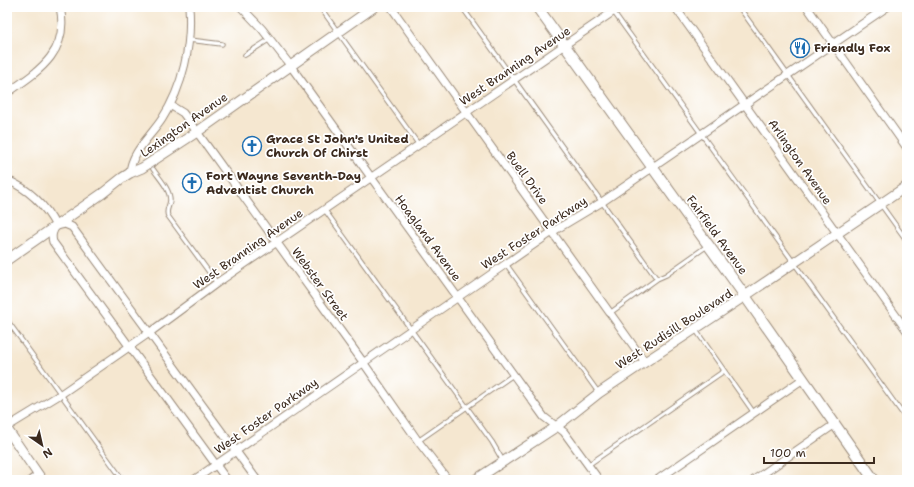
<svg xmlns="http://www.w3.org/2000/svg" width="914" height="487" viewBox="0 0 914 487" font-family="'Shantell Sans',sans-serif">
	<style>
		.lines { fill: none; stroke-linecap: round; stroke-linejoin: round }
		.service-casing { stroke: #988877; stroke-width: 5.5 }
		.minor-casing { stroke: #988877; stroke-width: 9 }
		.tertiary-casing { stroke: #988877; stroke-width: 11 }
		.secondary-casing { stroke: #988877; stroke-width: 12 }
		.service { stroke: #fff; stroke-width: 3.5 }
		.minor { stroke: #fff; stroke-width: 7 }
		.tertiary { stroke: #fff; stroke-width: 9 }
		.secondary { stroke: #fff; stroke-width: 10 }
		.labels { text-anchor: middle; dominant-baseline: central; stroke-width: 3.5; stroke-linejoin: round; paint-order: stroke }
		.poi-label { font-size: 12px; font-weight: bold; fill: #3b2a1e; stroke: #fff; text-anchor: start }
		.street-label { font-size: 12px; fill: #3b2a1e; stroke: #fff }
	</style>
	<rect width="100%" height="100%" fill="#fff"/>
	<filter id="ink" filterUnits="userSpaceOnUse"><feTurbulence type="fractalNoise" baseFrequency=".025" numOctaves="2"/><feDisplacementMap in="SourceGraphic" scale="8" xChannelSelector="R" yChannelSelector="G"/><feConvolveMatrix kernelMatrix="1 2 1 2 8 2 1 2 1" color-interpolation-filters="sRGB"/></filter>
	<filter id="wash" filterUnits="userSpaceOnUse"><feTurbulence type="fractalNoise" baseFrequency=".012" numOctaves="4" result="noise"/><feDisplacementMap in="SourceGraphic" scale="16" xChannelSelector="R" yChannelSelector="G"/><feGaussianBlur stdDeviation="0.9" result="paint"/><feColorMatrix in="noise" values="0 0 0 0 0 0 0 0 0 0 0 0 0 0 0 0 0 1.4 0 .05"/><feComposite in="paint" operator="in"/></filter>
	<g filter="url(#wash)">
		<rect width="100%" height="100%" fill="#f5e7d0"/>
	</g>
	<g filter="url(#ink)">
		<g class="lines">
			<defs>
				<path id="service" d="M320,7L419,145
					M462,7L657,279
					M610,7L907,420
					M739,7L907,241
					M876,7L879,12
					M189,40L222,44
					M245,55L270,39
					M153,169C159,178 170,189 170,200C170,206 165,210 168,216L217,283
					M324,209L492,442L503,461
					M506,264L598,392
					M610,313L657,279L666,275L707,246
					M7,320L123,480
					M695,329L754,413
					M418,441L513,375
					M588,465L724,371"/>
				<path id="minor" d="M241,7L262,29L290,65L544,417L564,432L599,480
					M391,7L645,362
					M675,7L907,331
					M807,7L907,148
					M7,93C39,71 70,52 60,7
					M170,105L183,113L197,132L363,362L418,441L448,480
					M130,173C131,152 151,136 162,119C183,87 192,45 189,7
					M7,180C29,189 45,205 56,226
					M7,427L61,394L149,333L217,283L620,7
					M31,480L38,475
					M194,480L552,232L602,202L887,7
					M227,480L53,242C51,235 53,231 56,226L65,224L72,227L257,480
					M657,480L803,379
					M754,480L835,424"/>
				<path id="tertiary" d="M7,260L103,193L122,178L130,173L142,168L197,132L374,7
					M7,429L42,480
					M475,480L556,427L599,393L645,362L745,296L907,186"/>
				<path id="secondary" d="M537,7L745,296L874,480"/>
			</defs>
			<use href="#service" class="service-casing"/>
			<use href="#minor" class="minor-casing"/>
			<use href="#tertiary" class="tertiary-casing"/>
			<use href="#secondary" class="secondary-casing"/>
			<use href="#service" class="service"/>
			<use href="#minor" class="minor"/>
			<use href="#tertiary" class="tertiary"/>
			<use href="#secondary" class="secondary"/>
		</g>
	</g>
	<defs>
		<symbol id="restaurant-ring" viewBox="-11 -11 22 22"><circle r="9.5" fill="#fff" stroke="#1f6fb2" stroke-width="1.5"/><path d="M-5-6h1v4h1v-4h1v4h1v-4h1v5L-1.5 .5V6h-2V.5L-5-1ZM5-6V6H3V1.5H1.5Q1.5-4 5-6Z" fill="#1f6fb2"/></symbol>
		<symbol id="church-ring" viewBox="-11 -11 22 22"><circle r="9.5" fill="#fff" stroke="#1f6fb2" stroke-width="1.5"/><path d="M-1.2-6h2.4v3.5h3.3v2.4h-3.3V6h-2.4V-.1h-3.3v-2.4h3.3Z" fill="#1f6fb2"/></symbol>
	</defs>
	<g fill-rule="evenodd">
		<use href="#restaurant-ring" x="789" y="37" width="22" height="22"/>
		<use href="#church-ring" x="241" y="135" width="22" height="22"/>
		<use href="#church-ring" x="181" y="172" width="22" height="22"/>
	</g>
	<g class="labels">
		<g class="poi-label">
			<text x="814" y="48">Friendly Fox</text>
			<text x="266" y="139">Grace St John's United<tspan x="266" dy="14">Church Of Chirst</tspan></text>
			<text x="206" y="176">Fort Wayne Seventh-Day<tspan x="206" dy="14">Adventist Church</tspan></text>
		</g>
		<g class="street-label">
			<text transform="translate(515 66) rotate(-34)">West Branning Avenue</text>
			<text transform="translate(184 125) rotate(-35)">Lexington Avenue</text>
			<text transform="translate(800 162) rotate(55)">Arlington Avenue</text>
			<text transform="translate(527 178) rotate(54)">Buell Drive</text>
			<text transform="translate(534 233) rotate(-33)">West Foster Parkway</text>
			<text transform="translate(717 235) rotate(54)">Fairfield Avenue</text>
			<text transform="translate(428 238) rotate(54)">Hoagland Avenue</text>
			<text transform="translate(248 249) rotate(-35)">West Branning Avenue</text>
			<text transform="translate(320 284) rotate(54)">Webster Street</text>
			<text transform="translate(674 329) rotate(-33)">West Rudisill Boulevard</text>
			<text transform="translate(266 416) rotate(-35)">West Foster Parkway</text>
		</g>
	</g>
	<rect width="914" height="487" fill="none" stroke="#fff" stroke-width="24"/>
	<g transform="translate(42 445) rotate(146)" stroke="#ffffff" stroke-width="3" paint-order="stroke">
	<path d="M0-3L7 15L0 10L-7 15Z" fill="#3b2a1e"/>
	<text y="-6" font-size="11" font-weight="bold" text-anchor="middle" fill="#3b2a1e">N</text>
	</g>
	<path d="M764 457v6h110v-6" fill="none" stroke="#3b2a1e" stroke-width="2"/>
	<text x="770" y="457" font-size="12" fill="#3b2a1e" stroke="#ffffff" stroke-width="3" paint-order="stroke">100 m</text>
</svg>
